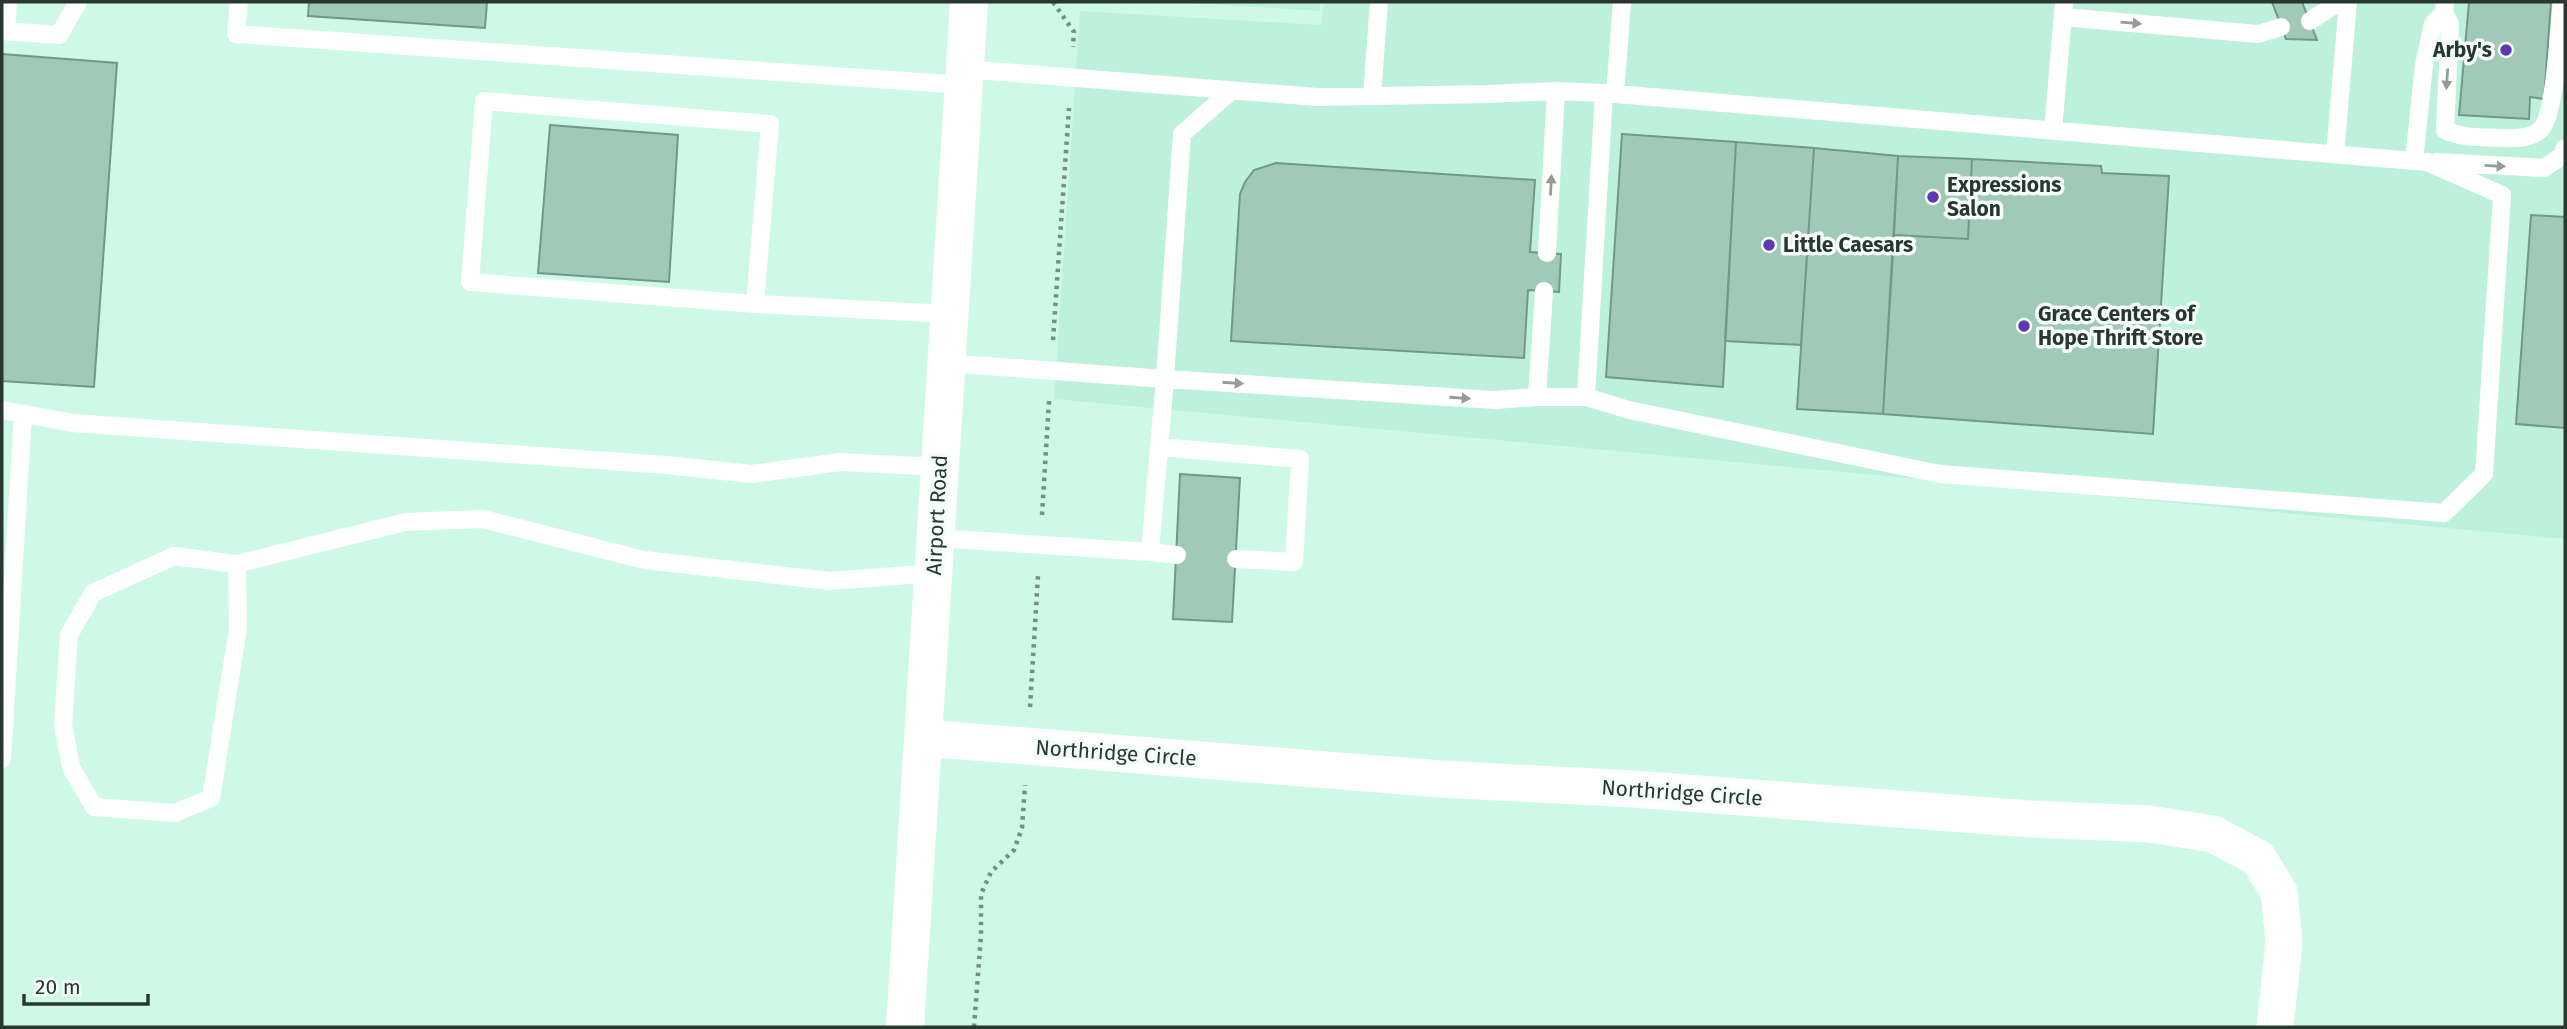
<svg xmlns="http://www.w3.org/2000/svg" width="2567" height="1029" viewBox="0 0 2567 1029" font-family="'Fira Sans',sans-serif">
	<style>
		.built { fill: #bef1db }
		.building { fill: #a0c9b7; stroke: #719888; stroke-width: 2 }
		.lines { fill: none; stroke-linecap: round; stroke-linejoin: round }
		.path { stroke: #748f83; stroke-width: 4.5; stroke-dasharray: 3.5 5; stroke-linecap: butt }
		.lane { stroke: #fff; stroke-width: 18 }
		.street { stroke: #fff; stroke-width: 37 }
		.secondary { stroke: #fff; stroke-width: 38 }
		.oneway { fill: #949c98 }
		.poi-dot { fill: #5d38b0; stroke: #f5fdfa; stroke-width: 2.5 }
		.labels { text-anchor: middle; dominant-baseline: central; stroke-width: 7; stroke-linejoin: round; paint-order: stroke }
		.poi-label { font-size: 21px; font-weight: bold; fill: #283831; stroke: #f5fdfa; text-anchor: start }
		.street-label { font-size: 21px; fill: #283831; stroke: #f5fdfa }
	</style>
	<rect width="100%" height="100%" fill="#cff9e7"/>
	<path class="built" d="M1175,2H1320V11Z
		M1324,2H2565V539L1054,399L1080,11L1321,25Z"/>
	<path class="building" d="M309,2H487L485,28L308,16Z
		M2272,2H2302L2317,40L2286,39Z
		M2469,2H2551L2544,99L2530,97L2529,119L2459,115Z
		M2,54L117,63L94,387L2,381Z
		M550,125L678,135L669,282L538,273Z
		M1622,134L1736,142L1723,387L1606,377Z
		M1736,142L1814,148L1801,345L1725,341Z
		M1814,148L1898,156L1883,414L1797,409Z
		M1898,156L1972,159L1968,239L1894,235Z
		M1972,159L2101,166L2102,173L2169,176L2153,434L1883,414L1894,235L1968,239Z
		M1276,163L1535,180L1530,252L1561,254L1559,292L1528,290L1524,358L1231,341L1240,194L1245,182L1254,170Z
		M2531,215L2565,217V428L2516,424Z
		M1180,474L1240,478L1232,622L1173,619Z"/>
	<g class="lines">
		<path class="path" d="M1053,2L1074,32L1073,47
			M1053,340L1069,108
			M1042,515L1049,401
			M1030,707L1038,576
			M974,1027L981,935V894L991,872L1014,850L1022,828L1025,785"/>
		<path class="lane" d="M239,2L236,34L963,85
			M2444,12L2450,24L2445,130C2462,138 2480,137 2498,138C2513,138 2528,140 2540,130C2556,117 2559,25 2562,2
			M2063,17L2258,34L2281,27
			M2310,21L2339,2
			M2,31L59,35L78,2
			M6,31L8,2
			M964,69L1317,97L1488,94L1556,91L1604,93L2427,162L2502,195L2484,474L2444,513L1940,474L1629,410L1586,397L1604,93
			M1615,94L1622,2
			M1372,96L1379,2
			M2053,131L2064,2
			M2335,154L2348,2
			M2414,160L2424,65L2433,24L2444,12L2445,2
			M2437,162L2544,168L2562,156L2565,148
			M1547,253L1556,91
			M755,304L770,124L484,101L470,282L755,304L949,314
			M946,363L1165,379L1182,134L1231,91
			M1537,397H1586
			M2,410L73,423L666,465L752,474L840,462L940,467
			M1159,447L1300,459L1294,562L1236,559
			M936,538L1150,552L1165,379L1495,400L1537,397L1544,291
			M1150,552L1177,555
			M237,564L174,556L93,593L69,635L63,725L71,767L94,807L175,813L211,798L238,629L237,564L405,522L483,519L644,560L830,581L934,573
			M2,759L23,414"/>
		<path class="street" d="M924,738L1441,779L1634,789L2030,819L2149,824L2213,834L2258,858L2279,892L2284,942L2275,1027"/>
		<path class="secondary" d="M905,1027L969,2"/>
	</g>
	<defs><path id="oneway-solid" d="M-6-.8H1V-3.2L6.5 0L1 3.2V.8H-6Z" transform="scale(1.75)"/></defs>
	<g class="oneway">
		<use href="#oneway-solid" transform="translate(2131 23) rotate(5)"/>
		<use href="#oneway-solid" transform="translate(2447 79) rotate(94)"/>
		<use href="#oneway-solid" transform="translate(2495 166) rotate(3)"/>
		<use href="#oneway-solid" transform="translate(1551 185) rotate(-87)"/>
		<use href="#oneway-solid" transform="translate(1233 383) rotate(4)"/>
		<use href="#oneway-solid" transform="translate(1460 398) rotate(4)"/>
	</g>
	<g class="poi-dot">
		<circle cx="2506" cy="50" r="7"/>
		<circle cx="1933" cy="197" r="7"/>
		<circle cx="1769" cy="245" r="7"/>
		<circle cx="2024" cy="326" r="7"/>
	</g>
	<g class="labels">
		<g class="poi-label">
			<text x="2492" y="50" text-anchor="end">Arby's</text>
			<text x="1947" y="185">Expressions<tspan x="1947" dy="24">Salon</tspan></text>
			<text x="1783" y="245">Little Caesars</text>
			<text x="2038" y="314">Grace Centers of<tspan x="2038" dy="24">Hope Thrift Store</tspan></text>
		</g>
		<g class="street-label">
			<text transform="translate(937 515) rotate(-87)">Airport Road</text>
			<text transform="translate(1116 753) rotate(4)">Northridge Circle</text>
			<text transform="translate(1682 793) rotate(4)">Northridge Circle</text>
		</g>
	</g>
	<rect width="2567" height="1029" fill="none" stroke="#283831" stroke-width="7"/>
	<path d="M24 994v10h124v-10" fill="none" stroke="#283831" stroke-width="3.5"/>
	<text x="35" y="994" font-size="21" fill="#283831" stroke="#f5fdfa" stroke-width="5" paint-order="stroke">20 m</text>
</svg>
